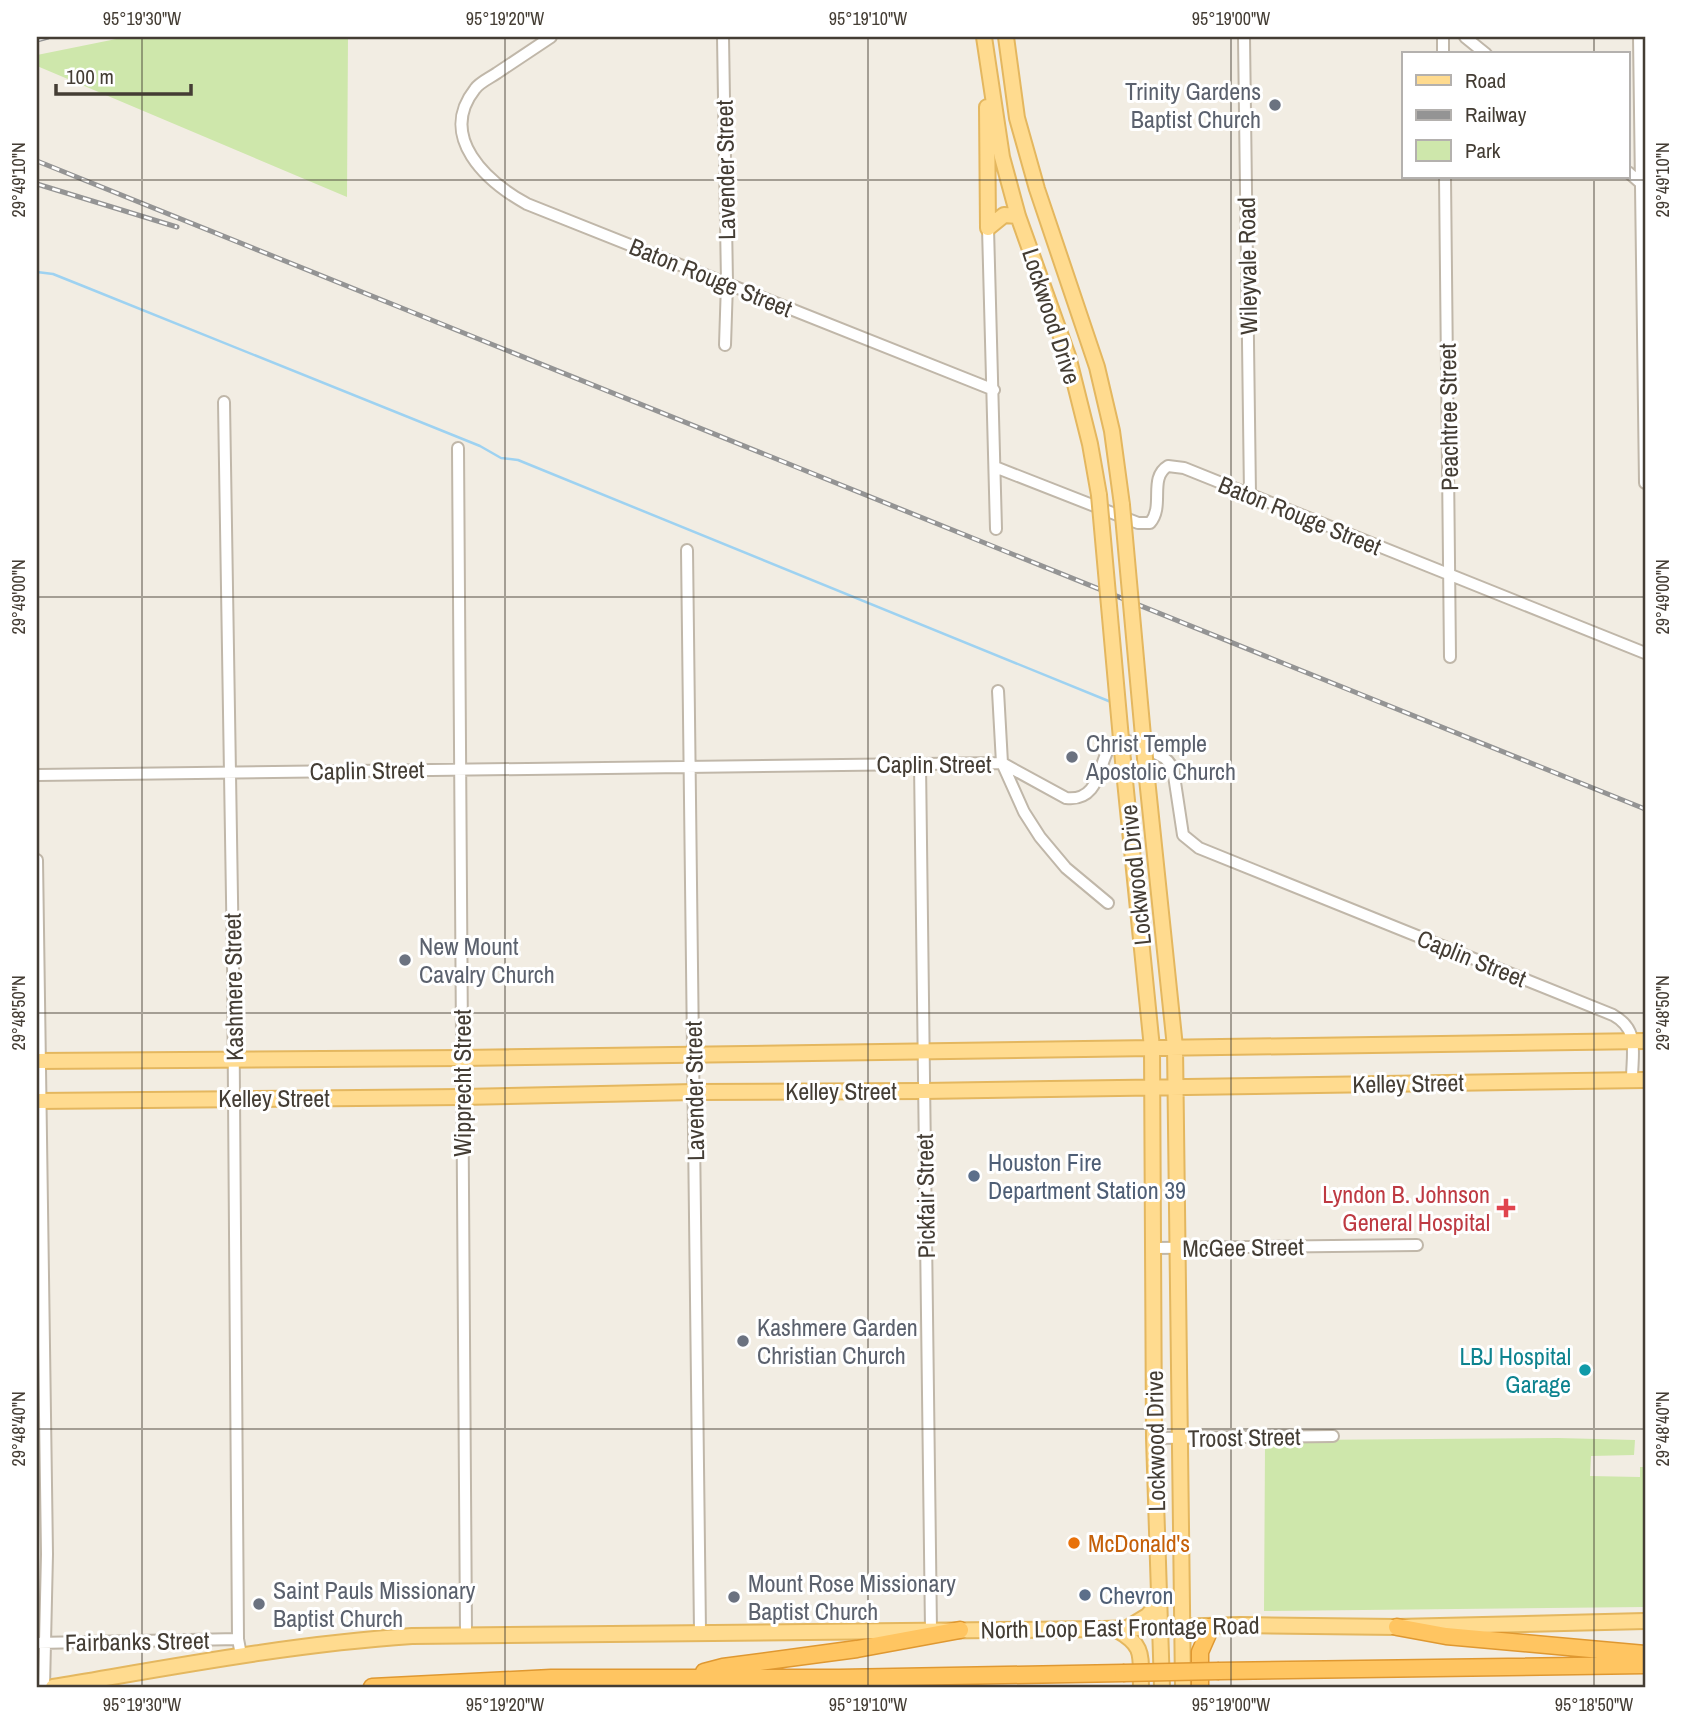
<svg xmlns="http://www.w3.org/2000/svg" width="1682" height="1724" viewBox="0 0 1682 1724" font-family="'Archivo Narrow',sans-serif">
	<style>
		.green { fill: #cee7ab }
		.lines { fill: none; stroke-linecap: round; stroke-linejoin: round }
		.stream { stroke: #9ed2f1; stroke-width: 2.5 }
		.minor-casing { stroke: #c0b7a9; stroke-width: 14 }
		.major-casing { stroke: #e4b75f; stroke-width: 18 }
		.highway-casing { stroke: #df9831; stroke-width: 19 }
		.minor { stroke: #fff; stroke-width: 10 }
		.major { stroke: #ffdb8f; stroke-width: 14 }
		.highway { stroke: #ffc561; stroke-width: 16 }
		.rail-casing { stroke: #949494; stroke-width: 5 }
		.rail { stroke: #fff; stroke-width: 2.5; stroke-dasharray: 8; stroke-linecap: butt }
		.major-bridge-casing { stroke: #e4b75f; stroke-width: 18; stroke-linecap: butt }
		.highway-bridge-casing { stroke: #df9831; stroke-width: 19; stroke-linecap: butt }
		.major-bridge { stroke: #ffdb8f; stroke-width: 14 }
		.highway-bridge { stroke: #ffc561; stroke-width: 16 }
		.ticks { fill: none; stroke: #443d34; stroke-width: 2; stroke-opacity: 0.45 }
		.worship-dot { fill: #6b7280; stroke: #fff; stroke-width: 2.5 }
		.service-dot { fill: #5c6f8a; stroke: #fff; stroke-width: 2.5 }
		.health-dot { fill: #e0444e; stroke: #fff; stroke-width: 2.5 }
		.culture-dot { fill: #0f9aa8; stroke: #fff; stroke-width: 2.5 }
		.food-dot { fill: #e8710a; stroke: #fff; stroke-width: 2.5 }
		.labels { text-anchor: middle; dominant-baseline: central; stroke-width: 6; stroke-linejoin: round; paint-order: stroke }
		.worship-label { font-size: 24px; fill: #5b616d; stroke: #fff; text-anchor: start }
		.street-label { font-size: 24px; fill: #443d34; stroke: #fff }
		.service-label { font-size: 24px; fill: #4e5e75; stroke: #fff; text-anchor: start }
		.health-label { font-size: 24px; fill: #be3a42; stroke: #fff; text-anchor: end }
		.culture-label { font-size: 24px; fill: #0d838f; stroke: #fff; text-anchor: end }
		.food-label { font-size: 24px; fill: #c56008; stroke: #fff; text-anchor: start }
		.neatline { fill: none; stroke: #443d34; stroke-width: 2.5 }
		.ticks-label { font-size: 18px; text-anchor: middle; fill: #443d34 }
	</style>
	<rect width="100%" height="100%" fill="#f2ede3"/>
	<path class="green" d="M126,37H348L347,197L37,66V55Z
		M1558,1438L1635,1440L1634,1455L1591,1456L1590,1476L1640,1477V1467H1645V1607L1264,1611L1265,1447L1301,1446V1440Z"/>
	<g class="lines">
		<path class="stream" d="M37,272L53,274L83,286L480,446L501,458L518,460L1111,702"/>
		<defs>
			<path id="minor" d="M551,37C533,49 515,61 497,73C490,78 480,82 475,89C437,137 487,182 527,204L994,390
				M723,37L727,283L725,345
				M1244,37L1250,495
				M1443,37V54
				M1465,37L1486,54
				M1639,37L1645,483
				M1628,172L1644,186
				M1445,177L1450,657
				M988,228L996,529
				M224,402L233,960L238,1639L241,1655
				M458,448L466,1634
				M995,467L1138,523H1150C1165,506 1148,478 1168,466L1184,468L1645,653
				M687,550L700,1632
				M998,691L1002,763L1024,812L1040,837L1066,868L1108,903
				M920,763L931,1630
				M37,775L1002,763L1066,798C1109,803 1095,741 1122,740C1130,740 1140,747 1147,750C1159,755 1168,757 1173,769L1183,835L1199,848L1613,1015C1640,1030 1632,1052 1632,1080
				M37,860L47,1554L44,1687
				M1154,1248L1417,1245
				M1154,1438L1333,1436
				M37,1643L238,1639"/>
			<path id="major" d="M984,37L1002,157L1018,216L1068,356L1090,444L1099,495
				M1006,37L1017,118L1037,189L1097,367L1112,431L1122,505
				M987,107L988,228
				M988,228L1004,215L1018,216
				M1123,761L1152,1048L1154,1438L1162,1687
				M1146,769L1175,1047L1183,1687
				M37,1061L462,1058L1645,1041
				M37,1101L462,1097L694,1092L924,1091L1645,1080
				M1129,1627L1147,1616L1160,1602
				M1117,1630C1146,1646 1140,1657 1141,1687
				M53,1687C172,1667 291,1644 412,1636L1103,1629L1240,1625L1397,1627L1645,1621"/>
			<path id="highway" d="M1397,1627L1446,1636L1645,1654
				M1219,1671L1645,1665
				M704,1672L723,1667L857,1649L960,1630
				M372,1687L551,1678H839L1123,1673
				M1200,1687V1652L1211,1627"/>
		</defs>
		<use href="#minor" class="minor-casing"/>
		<use href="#major" class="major-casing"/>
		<use href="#highway" class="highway-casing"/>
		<use href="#minor" class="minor"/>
		<use href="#major" class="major"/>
		<use href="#highway" class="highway"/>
		<defs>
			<path id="rail" d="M37,40L48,37
				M37,161L1645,809
				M37,184L177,227"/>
		</defs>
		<use href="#rail" class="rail-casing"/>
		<use href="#rail" class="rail"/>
		<defs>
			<path id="major-bridge" d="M1099,495L1123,761
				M1122,505L1146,769"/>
			<path id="highway-bridge" d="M1123,1673L1219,1671"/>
		</defs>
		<use href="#major-bridge" class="major-bridge-casing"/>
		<use href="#highway-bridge" class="highway-bridge-casing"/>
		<use href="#major-bridge" class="major-bridge"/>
		<use href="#highway-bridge" class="highway-bridge"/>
	</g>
	<path class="ticks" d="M142,37V1687M505,37V1687M868,37V1687M1231,37V1687M1594,37V54M1594,177V1687M37,180H1645M37,597H1645M37,1013H1645M37,1429H1645"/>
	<g class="worship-dot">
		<circle cx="1275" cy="105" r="7"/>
		<circle cx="1072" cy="757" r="7"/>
		<circle cx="405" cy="960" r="7"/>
		<circle cx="743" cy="1341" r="7"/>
		<circle cx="734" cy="1597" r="7"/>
		<circle cx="259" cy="1604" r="7"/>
	</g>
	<g class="service-dot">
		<circle cx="974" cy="1176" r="7"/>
		<circle cx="1085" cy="1595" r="7"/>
	</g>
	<path class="health-dot" d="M1502.5 1197.5h7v7h7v7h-7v7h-7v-7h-7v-7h7z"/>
	<circle class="culture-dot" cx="1585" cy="1370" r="7"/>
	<circle class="food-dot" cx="1074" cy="1543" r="7"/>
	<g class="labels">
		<g class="worship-label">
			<text x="1261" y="91" text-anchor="end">Trinity Gardens<tspan x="1261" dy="28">Baptist Church</tspan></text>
			<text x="1086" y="743">Christ Temple<tspan x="1086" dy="28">Apostolic Church</tspan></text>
			<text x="419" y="946">New Mount<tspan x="419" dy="28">Cavalry Church</tspan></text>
			<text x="757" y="1327">Kashmere Garden<tspan x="757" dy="28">Christian Church</tspan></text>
			<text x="748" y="1583">Mount Rose Missionary<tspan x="748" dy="28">Baptist Church</tspan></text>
			<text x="273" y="1590">Saint Pauls Missionary<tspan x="273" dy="28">Baptist Church</tspan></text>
		</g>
		<g class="street-label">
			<text transform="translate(725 170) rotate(-91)">Lavender Street</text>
			<text transform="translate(1247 266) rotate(-91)">Wileyvale Road</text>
			<text transform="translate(711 277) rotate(22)">Baton Rouge Street</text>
			<text transform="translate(1052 316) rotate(72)">Lockwood Drive</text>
			<text transform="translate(1448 417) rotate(-91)">Peachtree Street</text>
			<text transform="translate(1300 515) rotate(22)">Baton Rouge Street</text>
			<text x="934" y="764">Caplin Street</text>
			<text transform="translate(367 770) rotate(-1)">Caplin Street</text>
			<text transform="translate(1135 875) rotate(-96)">Lockwood Drive</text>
			<text transform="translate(1472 958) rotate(22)">Caplin Street</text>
			<text transform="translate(233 987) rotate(-91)">Kashmere Street</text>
			<text transform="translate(462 1083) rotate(-90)">Wipprecht Street</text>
			<text transform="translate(1408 1083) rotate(-1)">Kelley Street</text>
			<text transform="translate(694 1091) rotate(-91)">Lavender Street</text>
			<text x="841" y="1091">Kelley Street</text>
			<text x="274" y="1098">Kelley Street</text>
			<text transform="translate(925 1196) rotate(-91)">Pickfair Street</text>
			<text transform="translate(1243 1247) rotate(-1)">McGee Street</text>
			<text transform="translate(1244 1437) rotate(-1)">Troost Street</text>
			<text transform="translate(1155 1441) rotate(-91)">Lockwood Drive</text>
			<text transform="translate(1120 1627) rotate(-1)">North Loop East Frontage Road</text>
			<text transform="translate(137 1641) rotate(-1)">Fairbanks Street</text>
		</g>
		<g class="service-label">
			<text x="988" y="1162">Houston Fire<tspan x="988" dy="28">Department Station 39</tspan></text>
			<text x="1099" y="1595">Chevron</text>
		</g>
		<g class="health-label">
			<text x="1490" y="1194">Lyndon B. Johnson<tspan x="1490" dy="28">General Hospital</tspan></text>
		</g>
		<g class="culture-label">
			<text x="1571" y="1356">LBJ Hospital<tspan x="1571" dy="28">Garage</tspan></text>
		</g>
		<g class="food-label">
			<text x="1088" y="1543">McDonald's</text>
		</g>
	</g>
	<rect width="1682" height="1724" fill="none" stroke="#ffffff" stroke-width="77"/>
	<rect x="1402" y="52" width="228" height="126" fill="#ffffff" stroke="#b4b1ae" stroke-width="2"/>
	<rect x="1416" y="75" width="35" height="10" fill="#ffdb8f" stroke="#b4b1ae" stroke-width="2"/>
	<text x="1465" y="88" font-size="21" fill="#443d34">Road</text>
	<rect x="1416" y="110" width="35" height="10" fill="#949494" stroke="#b4b1ae" stroke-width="2"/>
	<text x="1465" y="122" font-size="21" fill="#443d34">Railway</text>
	<rect x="1416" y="140" width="35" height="21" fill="#cee7ab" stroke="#b4b1ae" stroke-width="2"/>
	<text x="1465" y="158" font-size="21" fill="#443d34">Park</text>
	<path d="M56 84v10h135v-10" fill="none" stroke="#443d34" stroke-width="3.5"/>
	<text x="66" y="84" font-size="21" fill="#443d34" stroke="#ffffff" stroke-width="5" paint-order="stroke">100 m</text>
	<rect x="38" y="38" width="1606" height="1648" class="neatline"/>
	<g class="ticks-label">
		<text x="142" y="25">95°19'30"W</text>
		<text x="505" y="25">95°19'20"W</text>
		<text x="868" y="25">95°19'10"W</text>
		<text x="1231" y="25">95°19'00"W</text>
		<text transform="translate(19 180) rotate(-90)" y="6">29°49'10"N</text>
		<text transform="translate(1663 180) rotate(-90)" y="6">29°49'10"N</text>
		<text transform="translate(19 597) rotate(-90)" y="6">29°49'00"N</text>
		<text transform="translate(1663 597) rotate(-90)" y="6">29°49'00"N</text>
		<text transform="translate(19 1013) rotate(-90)" y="6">29°48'50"N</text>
		<text transform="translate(1663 1013) rotate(-90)" y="6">29°48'50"N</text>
		<text transform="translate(19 1429) rotate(-90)" y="6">29°48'40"N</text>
		<text transform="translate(1663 1429) rotate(-90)" y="6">29°48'40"N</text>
		<text x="142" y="1711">95°19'30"W</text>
		<text x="505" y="1711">95°19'20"W</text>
		<text x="868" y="1711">95°19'10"W</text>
		<text x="1231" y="1711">95°19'00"W</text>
		<text x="1594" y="1711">95°18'50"W</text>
	</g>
</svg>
